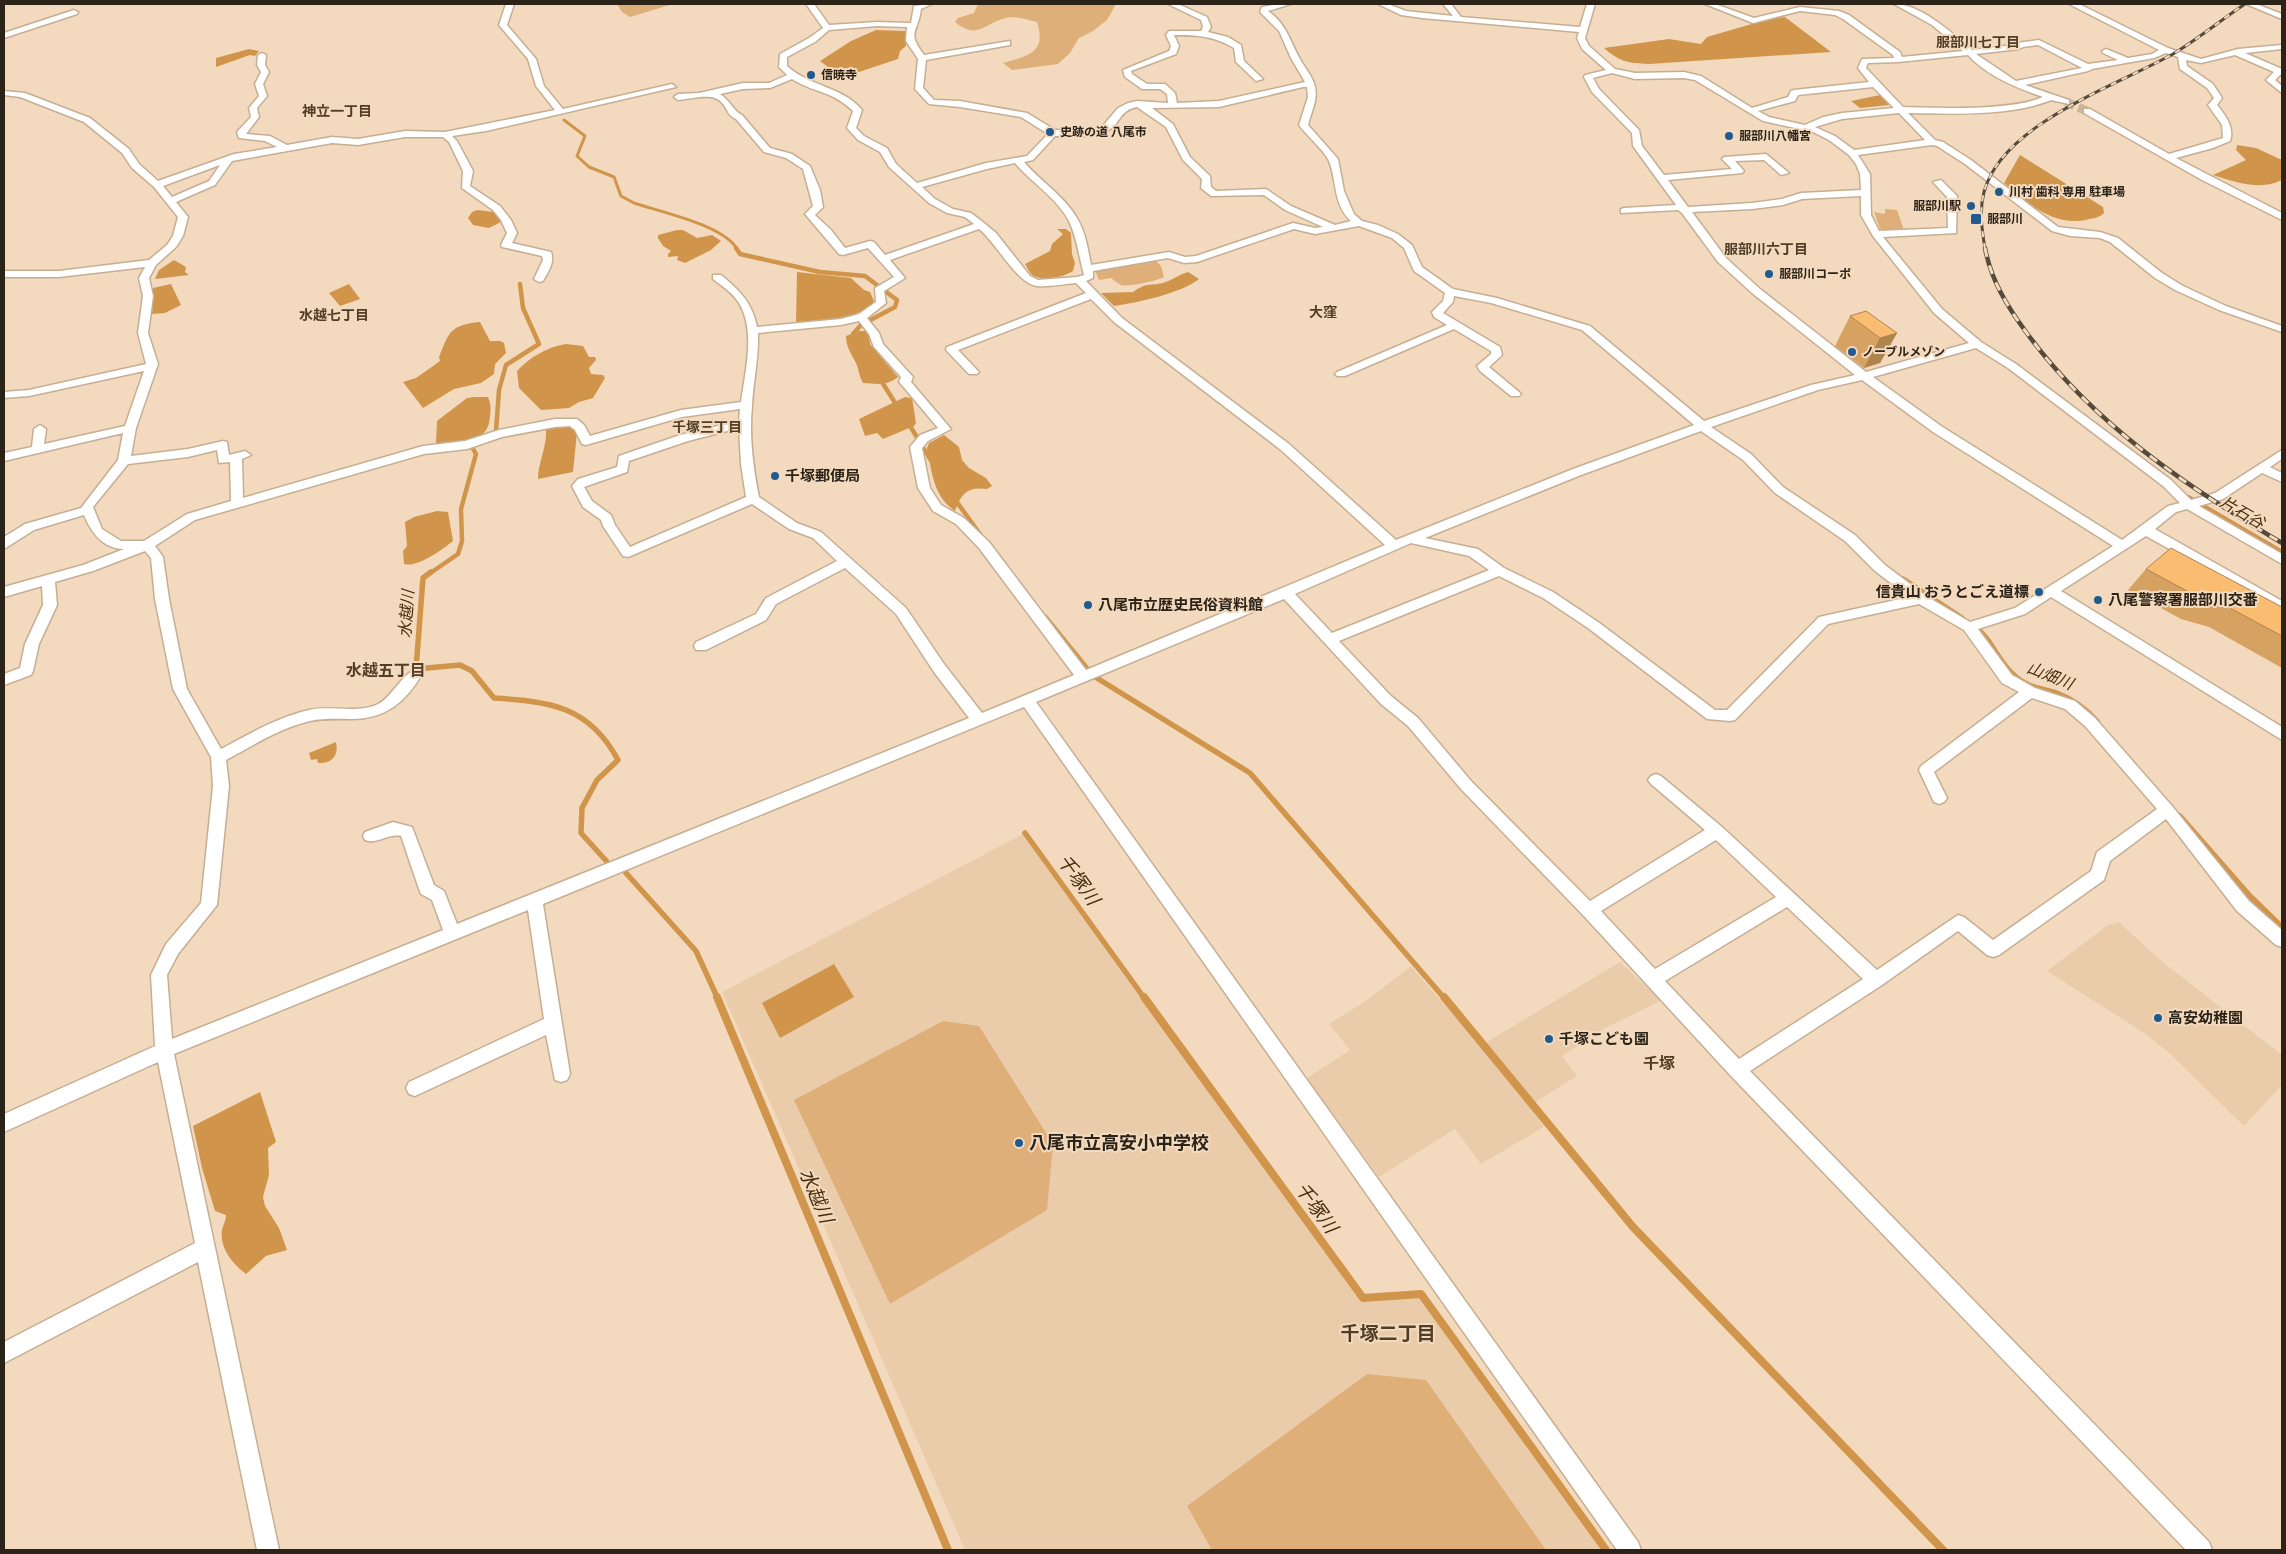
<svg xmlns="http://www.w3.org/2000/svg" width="2286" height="1554" viewBox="0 0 2286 1554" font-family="Signika,'Noto Sans JP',sans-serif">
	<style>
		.built { fill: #eaccab }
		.green { fill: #deaf78 }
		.water { fill: #d0954a }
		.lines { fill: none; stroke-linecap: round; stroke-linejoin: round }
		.stream-far3 { stroke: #d0954a; stroke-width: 3 }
		.stream-far2 { stroke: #d0954a; stroke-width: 4.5 }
		.stream-far1 { stroke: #d0954a; stroke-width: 5.5 }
		.stream { stroke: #d0954a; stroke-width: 8 }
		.minor-tunnel { stroke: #cbb59d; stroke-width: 9; stroke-dasharray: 9 4.5; stroke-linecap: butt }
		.minor-casing { stroke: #c6ae93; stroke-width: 3 }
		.minor { fill: #fff; fill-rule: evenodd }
		.rail-far1-casing { stroke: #564a3b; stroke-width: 3 }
		.rail-casing { stroke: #564a3b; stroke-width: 4.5 }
		.rail-far1 { stroke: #f3dabe; stroke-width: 2; stroke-dasharray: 6; stroke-linecap: butt }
		.rail { stroke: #f3dabe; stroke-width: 3; stroke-dasharray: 9; stroke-linecap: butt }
		.wall { fill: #d6a261 }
		.shaded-wall { fill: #ae844f }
		.building { fill: #f9bc71; stroke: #ae844f }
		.poi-dot { fill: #1f5a91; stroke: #f3dabe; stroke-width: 2 }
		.labels { text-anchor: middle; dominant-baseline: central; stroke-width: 4; stroke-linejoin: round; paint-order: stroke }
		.far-poi-label { font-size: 12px; font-weight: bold; fill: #2c2318; stroke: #f3dabe; text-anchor: start }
		.far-neighbourhood-label { font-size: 14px; font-weight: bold; fill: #523e26; stroke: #f3dabe }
		.poi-label { font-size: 15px; font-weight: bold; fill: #2c2318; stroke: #f3dabe; text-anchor: start }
		.water-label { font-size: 16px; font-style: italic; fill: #472f0e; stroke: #f3dabe }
		.neighbourhood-label { font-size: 16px; font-weight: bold; fill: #523e26; stroke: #f3dabe }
		.near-poi-label { font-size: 18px; font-weight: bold; fill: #2c2318; stroke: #f3dabe; text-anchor: start }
		.near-water-label { font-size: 19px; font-style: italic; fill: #472f0e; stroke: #f3dabe }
		.near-neighbourhood-label { font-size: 19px; font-weight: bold; fill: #523e26; stroke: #f3dabe }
	</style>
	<rect width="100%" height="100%" fill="#f3dabe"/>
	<path class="built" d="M1025,833L1363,1298L1421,1294L1602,1550H965L722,992Z
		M2119,922L2160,960L2282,1055V1085L2244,1126L2167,1051L2144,1033L2047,971L2108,925Z
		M1620,962L1661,1001L1607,1027L1562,1056L1577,1076L1529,1106L1544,1127L1481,1164L1455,1129L1379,1177L1307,1078L1350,1050L1329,1024L1366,1001L1411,966L1480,1046Z"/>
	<path class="green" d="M617,4H673L630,17L622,12Z
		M978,4H1116L1107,20L1093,31L1079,38L1070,53L1058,64L1012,70L1003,63C1028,56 1047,53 1037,22C1025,19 1014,15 1002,19C982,26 976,39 955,22L958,18L974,13Z
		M1885,209L1897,210L1904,230L1889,231L1880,229L1874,212L1885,214Z
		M1154,259L1161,266L1164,277C1157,281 1128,287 1121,285C1117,283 1114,280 1111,278L1099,280L1095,270Z
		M943,1021L979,1026L1053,1144L1047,1210L890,1304L794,1100Z
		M1367,1374L1426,1380L1546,1550H1212L1187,1506Z"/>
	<path class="water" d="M1785,17L1831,52L1649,64C1628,63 1620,62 1604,48L1669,39L1701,44L1707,37L1769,19Z
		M876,30L905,31L906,46L900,51L898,59L847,76L835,72L820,61L851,41Z
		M249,49L259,51L255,56L250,55L216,67V58Z
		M1880,95L1889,105L1860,108L1851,101Z
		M2237,145L2256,148L2282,160V180C2261,191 2234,182 2213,175L2246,160L2236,150Z
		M2020,155L2103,207L2104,213C2099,218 2093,218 2086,220C2052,226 2028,203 2004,183Z
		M477,210L494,212L501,222L489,228L473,225L468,218L472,212Z
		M1057,229H1066L1071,233L1072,254L1075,263L1073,271C1064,277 1042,282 1032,275C1029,272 1027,267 1025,264L1050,251L1052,244L1063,234Z
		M677,230H683L697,238L712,235L721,241L711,250L685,263L677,260L678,256L668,257V254L671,251L663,246L658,238V235Z
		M174,260L186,267L185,272L189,275L155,279L159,270Z
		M797,272L851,278L864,290L870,292L874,301C863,320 816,320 796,322Z
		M1188,272L1199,279C1182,293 1136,303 1114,306L1101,293L1133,292C1148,281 1151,287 1166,282C1174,279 1180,274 1188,272Z
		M171,284L181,305L165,313L152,314L153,288Z
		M349,284L360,299L340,306L329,293Z
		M480,322L490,341H500L504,343L506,353L495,364L494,374L481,383L454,389L423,408L403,382L416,378L440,361L439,357C449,332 450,325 480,322Z
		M859,331H865L869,335L870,344L898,377C886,386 878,384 863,383C859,376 859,370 856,363C851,353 846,347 846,336Z
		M566,344L583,346L589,357H595L596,360L589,368L591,374L603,375L605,378L593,398L579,402L569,408L541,410L519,388L517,371C530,357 547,347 566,344Z
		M475,397H488C491,403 491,410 490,417C488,445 458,443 436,443L437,421L467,398Z
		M905,397L912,398L916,423L914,426L883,439L877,433L865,436L859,419Z
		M565,426L572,427L577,432L573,472L538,479C538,462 547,448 546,429Z
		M944,435L959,447L962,460L969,468L986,478L992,486L987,489C967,486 961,494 955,511C933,496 932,472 927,448L929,443Z
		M437,511L448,512L453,541C442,550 417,568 404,564L403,551L407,546L405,522L414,517Z
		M336,742C339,755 332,764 318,763L317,759L311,760L309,753Z
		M834,964L854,997L780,1038L762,1003Z
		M260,1092L276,1142L268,1148L269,1175L263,1197L265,1206L279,1228L287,1250L266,1256L246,1274C233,1264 219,1248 222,1230C223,1225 226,1221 226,1215L215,1211L202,1168L193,1126Z"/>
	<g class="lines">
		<path class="stream-far3" d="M564,120L585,136L577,156L589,167L614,177L621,196L634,203C661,212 723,225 737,249"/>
		<path class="stream-far2" d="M736,248L740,254L820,272L865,276L897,300L895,307L861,325L853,334L855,337
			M880,379L899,409
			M907,421L932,462
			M490,435L496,431L499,390L506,365L539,344L523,308L520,284
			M2188,497L2282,552
			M954,498L982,537
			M429,574L458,554L462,541L461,509L476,454L472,447L478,443"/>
		<path class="stream-far1" d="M431,572L423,578L416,669L460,665L472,671L494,698C551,702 589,706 618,760L597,780L582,808L581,833L609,864
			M1903,579L1962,618
			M1045,617L1092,675L1250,773L1445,999
			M1974,626C1993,640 1998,663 2016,677C2028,688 2045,689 2059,694C2075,700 2086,709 2097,721
			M2180,816L2250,896L2282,927
			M1025,833L1145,999
			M626,873L696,951L718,999"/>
		<path class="stream" d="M717,997L948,1550
			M1144,997L1363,1298L1421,1294L1606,1550
			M1444,997L1633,1227L1943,1550"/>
		<path class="minor-tunnel" d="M2066,102L2087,111"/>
		<defs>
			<path id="minor" d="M506,4H514L507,25L536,59L544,86L563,109L672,84L676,87L486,131L452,136L457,141L473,171L470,186L500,206L511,220L517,233L512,243L551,252C555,262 548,272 543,281L539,282L534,279L543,260L542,256L502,247L501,245L507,233L501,220L493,210L462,188L463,171L449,142L443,137H405L358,145L332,143L232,161L215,185L176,202L188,217L183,236L176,247L156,265L149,278L153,296L148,333L158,364L136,428L131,456L188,449L223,441L227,442L229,455L245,451L251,455L242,459L243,498L423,446L465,441L499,430L555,419H577L584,425L590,436L681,410L741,402C745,372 756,331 739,303C733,293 722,286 713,279V275H721C739,290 752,302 757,327L841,319L859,314L876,302L875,288L894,277L868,248L843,255L839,254L805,214L813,206L803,169L786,158L764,152L736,119C728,116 728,110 723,104C714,91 692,99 678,100L674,97L678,94L699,93L743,83H769L787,75L779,67L780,54L809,38L823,28L806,4H814L829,25L877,22L911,23L914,6L932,4L921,9C918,34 906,31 924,55L1010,41V45L926,60L923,88L934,100L960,101L1027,113L1055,130H1086L1102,127L1118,108L1128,103L1137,101L1168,103L1167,94L1160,89H1142L1125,77L1123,70L1169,51L1171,46L1166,35L1169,31H1201L1203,27L1201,20L1168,4H1178L1207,17L1211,27L1208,32L1228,37L1241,45L1244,61L1263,79L1256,81L1236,62L1234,48C1214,36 1197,35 1174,35L1179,46L1176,54L1131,71L1132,74L1147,84H1165L1175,93L1177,103L1219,101L1305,82L1291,58L1279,31L1260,12L1262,7L1278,4H1291L1268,11C1286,23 1290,41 1300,59C1305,68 1313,77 1315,87C1318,99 1311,113 1308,125L1338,159L1344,191L1354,214L1362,221L1378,225L1398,234L1412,245L1422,267L1453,289L1497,298L1590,326L1704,421L1811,385L1855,375L1752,293L1718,262L1682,213L1678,210L1621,213V209L1624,208L1676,205L1633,146L1632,133L1592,92L1584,77L1585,75L1606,70L1582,49L1577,38L1579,32L1422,18L1401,15L1378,4H1388L1406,11L1453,16L1443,4H1451L1461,17L1580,27L1587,4H1595L1585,38L1589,46L1615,69L1635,73L1684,72L1701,76L1752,108L1788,97L1791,91L1794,90L1869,82L1858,68L1862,59L1894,58L1893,55L1843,19L1835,15L1800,11L1753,23L1705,4H1715L1754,18L1800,7L1839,11L1849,15L1900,52L1902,57L1963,51L1932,25L1894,4C1921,4 1952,33 1972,50L2012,45L2016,43L2039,40L2088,64L2118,60L2103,53L2102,51L2106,49L2128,58L2152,54L2159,50L2069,4H2079L2168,48L2201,59L2238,49L2282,45V49L2245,53L2282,69V73L2275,80L2282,86V93L2266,80L2274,72L2235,55L2201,63L2186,60L2187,66L2213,84L2222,98L2217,105C2225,115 2235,127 2230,141L2213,148L2176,158L2282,213V220L2202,180L2084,113V109H2090L2169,154L2223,138L2222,125L2208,105L2214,98L2207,88L2180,69L2178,57L2166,53L2154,58L2092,69L2088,71L2025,85L2069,100V104L2051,100C2013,116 1950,114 1908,113L1935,140L1943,142L1971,160L2058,227L2100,232L2118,238L2162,273L2183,286L2226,306L2282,326V332L2219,310L2175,290L2155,278L2110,242L2100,238L2070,236L2052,231L1965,164L1937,146L1932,145L1858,155L1870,174L1871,215L1879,231L1948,228L1947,197L1933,182L1941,180L1957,196L1956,233L1883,237L1942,309L1981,342L2016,364L2171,480L2191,500L2215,493L2282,450V459L2270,467L2282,473V482L2262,473L2223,499L2199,506L2282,554V564L2187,509L2176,512L2155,529L2282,601V612L2146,536L2061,591L2282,727V740L2051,597L2025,614L1978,629L2012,675L2035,688L2075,701L2095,718L2172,806L2249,901L2282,930V947L2276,945L2237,911L2166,819L2110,861L2104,880L1999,955L1993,957L1987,955L1958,931L1882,985L1750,1071L2209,1542L2212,1550H2186L1731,1076L1583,915L1461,789L1408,726L1381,704L1284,599L1036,702L1638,1542L1641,1550H1617L1024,707L543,904L570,1074L567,1080L561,1082L555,1080L546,1035L415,1096L409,1094L406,1088L409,1082L544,1019L528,910L174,1054L279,1550H257L198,1262L4,1363V1342L195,1243L158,1062L4,1132V1114L155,1046L151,975L166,944L201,903L213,786L211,757L173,689L155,599L151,558L145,551L93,571L55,582L57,605L39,644L33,671L31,675L4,685V674L20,668L25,644L43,605L42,586L4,597V587L83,565L124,549C103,549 91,532 84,515L34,530L4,549V537L25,524L81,508L118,460L123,433L4,461V453L32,447L34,429L40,425L46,429L44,444L125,426L144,371L29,396L4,398V392L29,390L146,364L138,333L143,296L139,278L145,267L59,277H4V271H59L149,260L167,245L173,236L178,217L154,187L132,168L122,153L84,122L20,97L4,95V91L25,93L90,118L129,149L139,164L158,181L234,154L277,147L265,141L239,138L237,132L251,117L249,108L259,96L255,84L261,72L257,65L258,55L262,53L266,55L265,65L269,72L263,84L267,96L257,108L259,117L246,134L270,136L287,145L332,137L358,139L405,131L445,132L555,110L536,86L528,59L499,25ZM877,26L907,27L906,41L918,59L915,89L929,104L960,107L1021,117L1048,134L1027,156L986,163L917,183L896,164L887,148L864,136L856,128L862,110C842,86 810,87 787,66V57L815,42L829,30ZM2038,45L2082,68L2016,81L1976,54L2019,49L2023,47ZM1968,55C1987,76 2017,88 2043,97C2010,111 1940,108 1903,107L1866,68L1868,63L1898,62ZM1612,73L1635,79L1684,78L1695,80L1763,121L1813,132L1829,140L1849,155L1856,164L1860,174L1861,190L1801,193L1782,199L1752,203L1688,207L1668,180L1742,173L1744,171L1735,161L1764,160L1781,175L1789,173L1766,154L1724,157L1722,159L1732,169L1664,175L1642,146L1639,130L1599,89L1593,78ZM792,79C814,93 831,90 853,111L847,128L858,140L880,152L889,167L929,203L947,213L965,217L974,224L885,255L874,242L870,241L845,248L831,230L815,215L823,207L820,190L810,166L792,154L770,148L742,115C734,112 730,100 720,94L743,89L770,88ZM1303,87H1307L1308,97L1299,125C1306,135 1324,150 1329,161C1337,181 1333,205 1351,221L1335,225L1291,206L1266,189L1216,191L1211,187L1210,176L1190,157L1173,124L1152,108L1219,107ZM1873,87L1894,108L1842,113L1823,117L1805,125L1769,117L1758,111L1795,101L1798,95ZM1137,107L1166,127L1183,160L1202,179L1201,188L1211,196L1264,195L1285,210L1323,227L1315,228L1293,223L1196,256L1185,257L1169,252L1091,265C1088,250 1086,234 1078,220C1065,196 1041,182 1024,162L1033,160L1055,136C1071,136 1092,138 1107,131C1120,125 1119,110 1137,107ZM1899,113L1925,140L1854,150L1835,136L1815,127L1842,119ZM1015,163C1032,183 1057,198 1069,221C1077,238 1079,257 1084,275L1077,277L1038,280L1030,276L996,233L984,223L971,213L953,209L935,199L922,187L987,169ZM220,165L209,181L172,197L163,186ZM1861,196V215L1873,236L1934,313L1969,343L1866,372L1760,289L1726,258L1692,212L1752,209L1783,205L1802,199ZM1359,226L1392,238L1404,248L1414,271L1445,293L1443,301L1432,312L1434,317L1447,325L1337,372L1335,374L1337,376H1345L1454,329L1491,351V354L1477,366L1480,371L1511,396H1519L1521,394L1519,392L1489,367L1502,355L1500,347L1443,313L1453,302L1454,296L1491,303L1582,330L1694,425L1573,469L1396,540L1289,444L1122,318L1086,281L1093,278V271L1168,258L1184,263L1197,262L1294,229L1315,234ZM979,229C996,242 1017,284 1037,286C1049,287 1064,284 1076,283L1086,293L947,347L946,349L947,351L969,374H977L979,372L958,350L1091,299L1114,322L1281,450L1385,545L1086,670L989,542L964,518L941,505L930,488L922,448L928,441L951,429L911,382L913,377L883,344L879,333L867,318L886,303L884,291L905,278L890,260ZM859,321L869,334L874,347L901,377L899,382L901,384L938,428L920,435L910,447L918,488L933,511L956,524L979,548L1074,675L982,713L944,664L906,608L821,532L797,523L759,497C753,467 749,435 752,406C753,382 759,358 758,333L841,325ZM1976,348L2008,368L2163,486L2180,503L2168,506L2122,540L1941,426L1873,377ZM1862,380L1933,432L2113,546L2015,608L1970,622L1926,596L1885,565L1855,535L1783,487L1751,454L1711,427L1818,390ZM740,409L739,421L680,435L619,456L617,467L578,479L572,486L583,507L601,520L603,526L623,556L628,557L752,504L789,529L813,538L837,561L766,598L756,614L696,642L694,646L696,650H706L766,620L776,604L845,568L896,614L934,672L969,718L457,924L444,891L434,885L412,827L393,822L365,832L363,836L365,840C377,845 388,833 401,836L419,889L421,894L432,900L443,930L172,1039L167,975L178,954L217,905L229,786L226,760C252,746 280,728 310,721C324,718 338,719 352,719C385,719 406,702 422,674L420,670C406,666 393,697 378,704C358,714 331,705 309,710C278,717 249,734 221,749L187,689L169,599L163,557L155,546L195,520L424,454L467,449L502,437L555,427L570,426L575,430L582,444L586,445L682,417ZM739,428L741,464L746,497L630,547L615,525L611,515L592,501L584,487L627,472L629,461L688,441ZM1701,431L1743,460L1775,493L1845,541L1875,571L1909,597L1819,617L1727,710H1715L1598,622L1553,592L1504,568L1478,549L1425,538L1581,475ZM217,450L219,463L230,462L231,501L187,514L144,541H121L102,529L93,507L128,464L188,457ZM1411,543L1469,556L1489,570L1332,633L1295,594ZM1499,576L1543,598L1588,628L1707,719L1730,721L1735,720L1828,624L1919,604L1964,630L2002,683L2019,692L1921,766L1919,770L1934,802L1939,804L1944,802L1947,798L1934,772L2032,698L2065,709L2085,726L2157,809L2097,852L2091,871L1993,940L1964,917L1958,915L1877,970L1722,827L1661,776L1656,774L1651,776L1648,780L1651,784L1705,830L1590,901L1471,781L1418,718L1391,696L1339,641ZM1716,840L1776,897L1655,969L1601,911ZM1787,907L1863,979L1739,1059L1665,981Z
				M2246,4H2256L2282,14V19Z
				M74,10L78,12L77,14L4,38V33Z"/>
		</defs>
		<use href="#minor" class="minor-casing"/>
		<use href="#minor" class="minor"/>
		<defs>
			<path id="rail-far1" d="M1985,249C1982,230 1979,211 1984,192C2002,124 2116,86 2173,54C2198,39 2221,20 2245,4"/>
			<path id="rail" d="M1985,248C1991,280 2007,306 2026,332C2092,423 2187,487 2282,543"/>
		</defs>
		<use href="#rail-far1" class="rail-far1-casing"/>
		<use href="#rail" class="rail-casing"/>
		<use href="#rail-far1" class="rail-far1"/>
		<use href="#rail" class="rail"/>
	</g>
	<path class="wall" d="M1850,316L1897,333L1880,363L1864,368L1835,346Z
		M2146,569L2282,607V668L2209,627L2181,619L2128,590Z"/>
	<path class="shaded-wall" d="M1897,333L1880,363L1864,368L1880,338Z"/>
	<path class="building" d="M1866,311L1897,333L1880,338L1850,316Z
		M2171,548L2282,607V636L2228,607L2200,598L2146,569Z"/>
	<g class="poi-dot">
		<circle cx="811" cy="75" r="5"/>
		<circle cx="1050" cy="132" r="5"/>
		<circle cx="1729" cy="136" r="5"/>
		<circle cx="1999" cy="192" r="5"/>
		<circle cx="1971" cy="206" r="5"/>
		<rect x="1970" y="213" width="12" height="12" rx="2.5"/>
		<circle cx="1769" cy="274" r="5"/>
		<circle cx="1852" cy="352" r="5"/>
		<circle cx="775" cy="476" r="5"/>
		<circle cx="2039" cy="592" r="5"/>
		<circle cx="2098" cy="600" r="5"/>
		<circle cx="1088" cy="605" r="5"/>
		<circle cx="2158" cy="1018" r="5"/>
		<circle cx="1549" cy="1039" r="5"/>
		<circle cx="1019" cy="1143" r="5"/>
	</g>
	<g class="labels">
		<g class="far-poi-label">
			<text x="821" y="75">信暁寺</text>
			<text x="1060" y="132">史跡の道 八尾市</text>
			<text x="1739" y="136">服部川八幡宮</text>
			<text x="2009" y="192">川村 歯科 専用 駐車場</text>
			<text x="1961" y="206" text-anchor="end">服部川駅</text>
			<text x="1987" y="219">服部川</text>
			<text x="1779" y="274">服部川コーポ</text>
			<text x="1862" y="352">ノーブルメゾン</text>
		</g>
		<g class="far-neighbourhood-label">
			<text x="1978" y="42">服部川七丁目</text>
			<text x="337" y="111">神立一丁目</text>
			<text x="1766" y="249">服部川六丁目</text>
			<text x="1323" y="312">大窪</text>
			<text x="334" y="315">水越七丁目</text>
			<text x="707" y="427">千塚三丁目</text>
		</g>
		<g class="poi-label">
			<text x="785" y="476">千塚郵便局</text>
			<text x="2029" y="592" text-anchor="end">信貴山 おうとごえ道標</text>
			<text x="2108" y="600">八尾警察署服部川交番</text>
			<text x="1098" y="605">八尾市立歴史民俗資料館</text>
			<text x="2168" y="1018">高安幼稚園</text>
			<text x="1559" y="1039">千塚こども園</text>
		</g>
		<g class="water-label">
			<text transform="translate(2242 513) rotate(30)">片石谷</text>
			<text transform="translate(407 614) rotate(-86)">水越川</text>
			<text transform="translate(2050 676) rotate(22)">山畑川</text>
		</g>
		<g class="neighbourhood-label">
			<text x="386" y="671">水越五丁目</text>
			<text x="1659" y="1064">千塚</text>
		</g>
		<g class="near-poi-label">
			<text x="1029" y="1143">八尾市立高安小中学校</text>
		</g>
		<g class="near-water-label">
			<text transform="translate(1078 880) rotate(54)">千塚川</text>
			<text transform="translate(816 1196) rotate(67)">水越川</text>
			<text transform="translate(1316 1208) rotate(54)">千塚川</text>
		</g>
		<g class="near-neighbourhood-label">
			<text x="1388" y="1334">千塚二丁目</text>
		</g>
	</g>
	<rect width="2286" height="1554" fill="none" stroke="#2c2318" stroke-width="10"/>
</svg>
